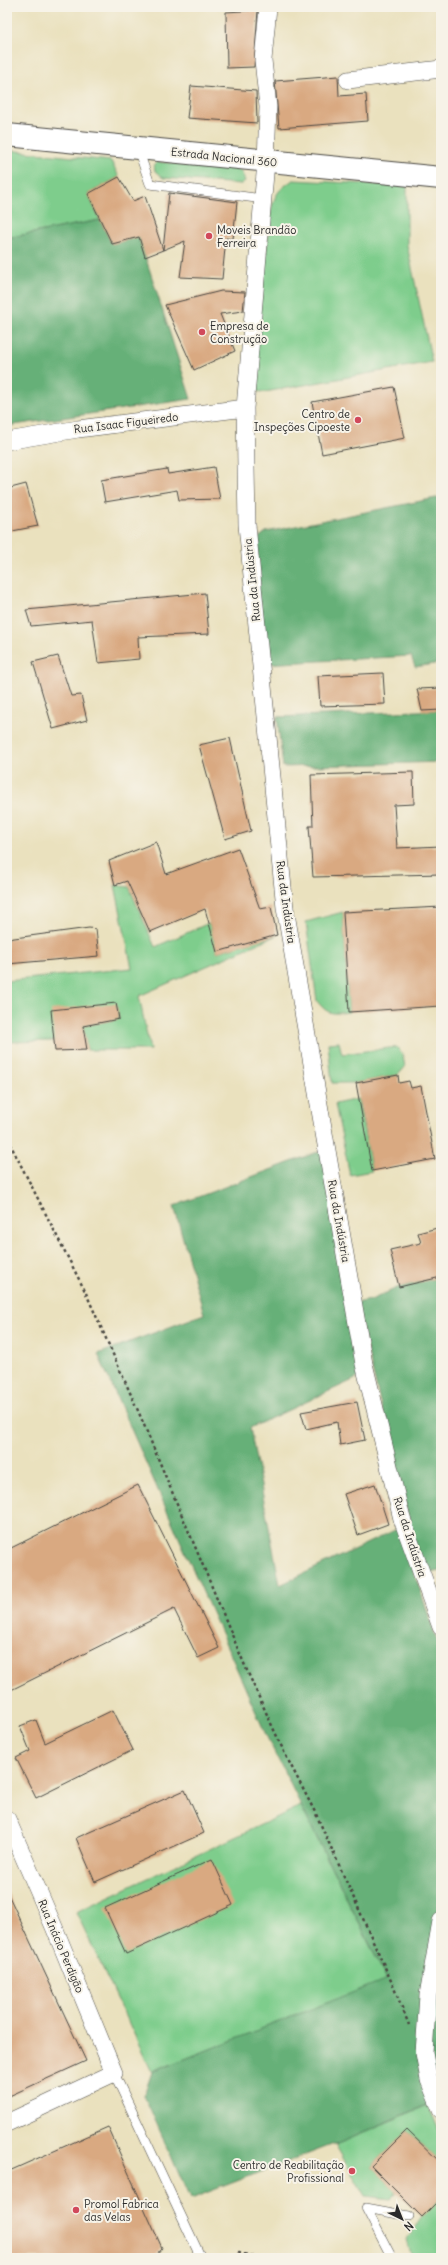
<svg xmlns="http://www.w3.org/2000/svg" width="448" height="2265" viewBox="0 0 448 2265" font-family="Delius,sans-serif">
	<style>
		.green { fill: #7ecd8c; stroke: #547c5c }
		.forest { fill: #66b078; stroke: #486e52 }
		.building { fill: #d9a981 }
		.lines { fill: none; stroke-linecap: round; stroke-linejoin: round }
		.lane-casing { stroke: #484641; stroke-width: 10 }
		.street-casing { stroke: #484641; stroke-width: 18 }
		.secondary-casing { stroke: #484641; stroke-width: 24 }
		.path { stroke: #484641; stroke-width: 2.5; stroke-dasharray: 3 3; stroke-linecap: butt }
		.lane { stroke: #fff; stroke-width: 9 }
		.street { stroke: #fff; stroke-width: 17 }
		.secondary { stroke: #fff; stroke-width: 22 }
		.poi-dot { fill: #d1495b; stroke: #f7f3e8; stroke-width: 1.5 }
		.labels { text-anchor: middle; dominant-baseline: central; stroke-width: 4; stroke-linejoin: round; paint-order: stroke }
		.street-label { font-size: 11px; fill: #2b2b2b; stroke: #f7f3e8 }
		.poi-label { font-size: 11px; fill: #2b2b2b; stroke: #f7f3e8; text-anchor: start }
	</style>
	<rect width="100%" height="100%" fill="#f7f3e8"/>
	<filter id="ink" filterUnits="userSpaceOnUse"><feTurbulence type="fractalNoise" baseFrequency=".025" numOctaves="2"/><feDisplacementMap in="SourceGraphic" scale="8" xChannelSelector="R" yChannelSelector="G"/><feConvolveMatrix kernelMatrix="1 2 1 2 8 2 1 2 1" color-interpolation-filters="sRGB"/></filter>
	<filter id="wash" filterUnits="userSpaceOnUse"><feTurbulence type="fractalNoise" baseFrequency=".012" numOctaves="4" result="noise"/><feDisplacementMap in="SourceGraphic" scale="16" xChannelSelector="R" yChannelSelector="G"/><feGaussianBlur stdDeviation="0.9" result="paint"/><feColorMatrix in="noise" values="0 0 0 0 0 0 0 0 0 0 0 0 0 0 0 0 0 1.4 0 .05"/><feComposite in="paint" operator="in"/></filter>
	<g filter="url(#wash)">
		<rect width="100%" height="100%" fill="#eae1be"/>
		<path class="green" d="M7,150L111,161L119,177L88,194L100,220L7,238Z
			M157,162L235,168L241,171L245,181L241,184L163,178L155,171L154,166Z
			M293,180L407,186V245L432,362L265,392L250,391L271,211C275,194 278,190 293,180Z
			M115,885L129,887L155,947L209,923L217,952L277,935L139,996L150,1050H87L83,1026L119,1019L116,1004L54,1041L7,1042V981L132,968Z
			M343,912L349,1012C332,1014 328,1015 317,1001L306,922Z
			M339,1042L342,1054L397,1047L403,1056L405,1067L398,1075L356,1083H332L328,1043Z
			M358,1099L372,1171L350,1175L335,1104Z
			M301,1806L387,1980L152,2072L76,1912Z
			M428,2105L441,2135V2163L407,2130L371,2166L397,2192L391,2199L365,2196L335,2144Z
			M441,2198V2258H415L411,2254L407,2239L422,2217Z"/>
		<path class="forest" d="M100,220L112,244L139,237L191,399L7,426V238Z
			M441,497V663L415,667L411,656L264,664L253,542L266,532Z
			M441,710V762L283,767L277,717Z
			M323,1152L364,1375L250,1428L280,1585L399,1528L438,1643L441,1655V2099L342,2141L190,2199L144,2095L152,2072L387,1979L266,1735L98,1354L204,1314L174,1206L315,1153Z
			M441,1277V1571L422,1574L356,1303L371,1300L399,1287Z"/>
		<g id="blocks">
			<path class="building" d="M258,10L254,67L227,68L226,12Z
				M338,76L339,96L366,94L368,121L279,128L275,81Z
				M191,86L256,91L257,123L187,118Z
				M119,177L133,201L145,196L163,250L145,257L139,237L112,244L88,194Z
				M169,193L237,202L233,239L226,238L222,279L180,277L185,241L163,250Z
				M221,291L245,292L243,311L220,314L235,351L194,370L165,305Z
				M394,387L405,438L322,454L312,402Z
				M214,467L220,499L179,500L177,490L105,502L101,480L167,469L168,474Z
				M26,484L38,526L7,532V489Z
				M205,593L209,634L138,637L139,659L98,663L92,620L31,626L26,610Z
				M58,656L71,696L81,695L87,720L53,729L33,662Z
				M383,673L385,704L320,706L318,676Z
				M441,688V710L422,711L417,689Z
				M230,738L251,831L225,839L199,745Z
				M413,772L414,804L394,805L397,848L441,846V874L313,877L309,826H313L311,775Z
				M156,842L166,874L238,848L260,909L271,907L277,935L217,952L205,909L150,932L127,881L115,885L109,861Z
				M441,907V1006L349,1012L343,912Z
				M89,928L96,929L99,956L7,964V939Z
				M116,1003L119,1019L83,1026L87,1050L55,1051L51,1010Z
				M398,1075L399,1083L409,1081L411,1088L421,1086L435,1159L372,1171L356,1083Z
				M441,1227V1277L399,1287L390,1250L421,1243L418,1233Z
				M357,1402L365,1440L340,1445L337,1422L306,1429L301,1412Z
				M375,1484L388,1524L358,1535L344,1494Z
				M138,1485L219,1648L198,1658L174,1609L7,1692V1550Z
				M113,1710L133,1750L36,1798L16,1758L30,1751L20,1726L36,1720L45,1743Z
				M185,1790L204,1833L95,1882L76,1838Z
				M212,1859L233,1905L126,1954L105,1908Z
				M7,1892L86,2061L7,2097Z
				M108,2127L162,2248L153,2258H7V2172Z
				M407,2130L441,2163V2198L422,2217L371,2166Z"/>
		</g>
	</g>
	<g filter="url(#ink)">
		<use href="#blocks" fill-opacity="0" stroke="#484641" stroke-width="1"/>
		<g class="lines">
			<defs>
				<path id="lane" d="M138,149L150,184L263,199
					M114,2073L201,2258
					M392,2258L366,2208L409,2216"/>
				<path id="street" d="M268,7L263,60L268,107L266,162L245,408L247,525L285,908L364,1364L402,1519L441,1627
					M348,80L441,69
					M7,441L78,429L245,408
					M7,1819L54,1927L114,2073L7,2123
					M441,1921L428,1995L424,2053L429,2080L441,2110"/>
				<path id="secondary" d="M7,135L441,178"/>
			</defs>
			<use href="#lane" class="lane-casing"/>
			<use href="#street" class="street-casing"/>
			<use href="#secondary" class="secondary-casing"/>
			<path class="path" d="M7,1138L85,1291L139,1413L248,1673L285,1754L316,1814L392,1983L409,2025
				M234,2258L239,2253L260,2258"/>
			<use href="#lane" class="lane"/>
			<use href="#street" class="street"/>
			<use href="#secondary" class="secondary"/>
		</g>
	</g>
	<g class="poi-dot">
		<circle cx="209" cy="236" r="4"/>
		<circle cx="202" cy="332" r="4"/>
		<circle cx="358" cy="420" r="4"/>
		<circle cx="352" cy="2171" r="4"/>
		<circle cx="76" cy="2210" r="4"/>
	</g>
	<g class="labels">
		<g class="street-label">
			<text transform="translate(224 157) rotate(6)">Estrada Nacional 360</text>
			<text transform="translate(126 423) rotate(-7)">Rua Isaac Figueiredo</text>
			<text transform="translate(252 580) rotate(-96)">Rua da Indústria</text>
			<text transform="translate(286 902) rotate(82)">Rua da Indústria</text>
			<text transform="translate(339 1221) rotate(80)">Rua da Indústria</text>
			<text transform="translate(410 1537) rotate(72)">Rua da Indústria</text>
			<text transform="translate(61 1946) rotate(67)">Rua Inácio Perdigão</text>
		</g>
		<g class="poi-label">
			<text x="217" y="230">Moveis Brandão<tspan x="217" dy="13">Ferreira</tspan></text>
			<text x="210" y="326">Empresa de<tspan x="210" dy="13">Construção</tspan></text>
			<text x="350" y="414" text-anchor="end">Centro de<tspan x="350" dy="13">Inspeções Cipoeste</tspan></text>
			<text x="344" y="2165" text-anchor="end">Centro de Reabilitação<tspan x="344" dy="13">Profissional</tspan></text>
			<text x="84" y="2204">Promol Fabrica<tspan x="84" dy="13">das Velas</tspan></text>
		</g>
	</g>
	<rect width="448" height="2265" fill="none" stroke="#f7f3e8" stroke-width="24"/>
	<g transform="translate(402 2219) rotate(137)" stroke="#f7f3e8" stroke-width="3" paint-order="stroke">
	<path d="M0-3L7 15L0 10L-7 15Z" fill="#2b2b2b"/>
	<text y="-6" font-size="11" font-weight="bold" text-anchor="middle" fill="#2b2b2b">N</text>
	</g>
</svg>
